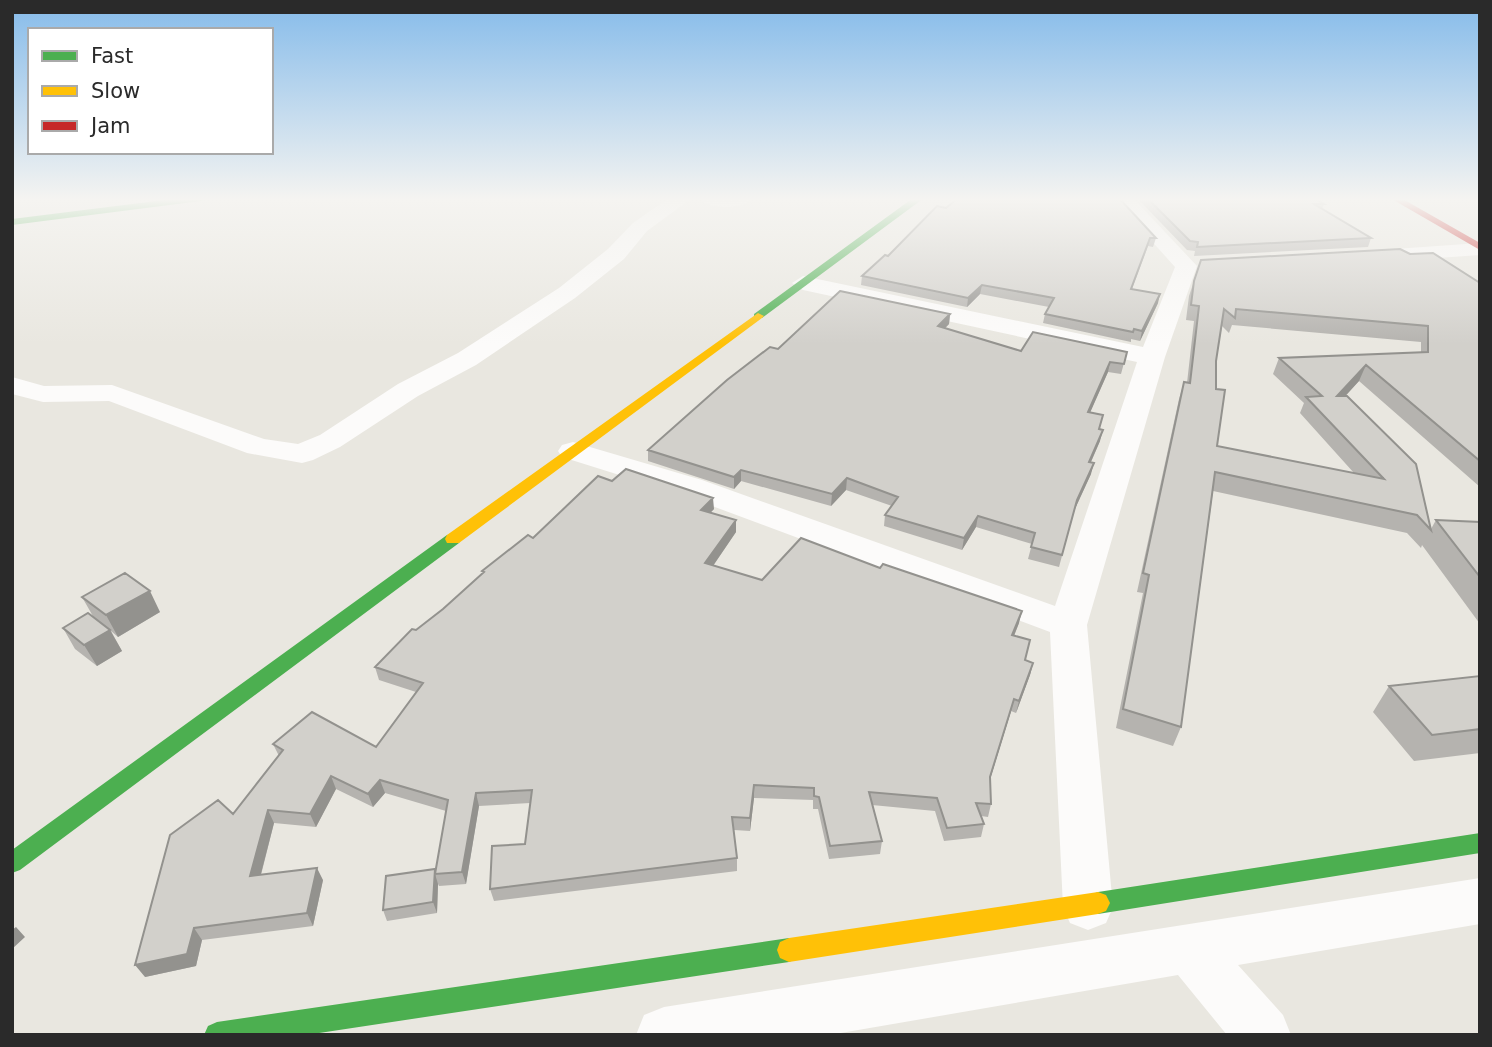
<svg xmlns="http://www.w3.org/2000/svg" width="1492" height="1047" viewBox="0 0 1492 1047" font-family="'DejaVu Sans',sans-serif">
	<style>
		.lines { fill: none; stroke-linecap: round; stroke-linejoin: round }
		.street { fill: #fcfbfa; fill-rule: evenodd }
		.fast { fill: #4caf50; fill-rule: evenodd }
		.slow { fill: #ffc107; fill-rule: evenodd }
		.jam { fill: #c62828; fill-rule: evenodd }
		.wall { fill: #b5b3af; fill-rule: evenodd }
		.shaded-wall { fill: #93928e }
		.building { fill: #d2d0cb; stroke: #93928e; stroke-width: 2; fill-rule: evenodd }
	</style>
	<rect width="100%" height="100%" fill="#e9e7e0"/>
	<g class="lines">
		<path class="street" d="M669,198H692L647,231L624,259L575,298L476,365L418,396L340,447L313,460L302,463L247,453L109,401L43,402L12,394V377L44,386L112,385L264,439L298,444L320,435L398,384L458,353L559,288L608,249L633,223Z
			M699,198H753C743,210 709,210 699,198Z
			M1113,198H1133L1197,266L1165,357L1087,625L1113,907L1106,923L1088,930L1070,923L1063,907L1050,632L680,494L562,457L558,451L562,445L573,442L702,480L1055,606L1137,362L803,290L792,283L803,276L1143,347L1175,267Z
			M1480,243V255L1366,263L1355,257L1366,251Z
			M1480,878V924L1238,965L1283,1015L1291,1035H1227L1178,975L829,1035H636L644,1015L664,1007Z"/>
		<path class="fast" d="M180,198H206L201,201L12,225V219Z
			M913,198H924L762,318H754V314Z
			M453,534L459,535L461,539L459,543L20,870L12,873V850L447,535Z
			M1480,833V853L1098,914L1090,911L1086,903L1090,895L1098,892Z
			M789,938L798,942L801,950L798,958L789,962L306,1035H204L208,1026L217,1022Z"/>
		<path class="slow" d="M758,313L764,316L762,318L459,543H447L445,539L447,535Z
			M1098,892L1106,895L1110,903L1106,911L1098,914L789,962L780,958L777,950L780,942L789,938Z"/>
		<path class="jam" d="M1390,198H1401L1480,243V250Z"/>
	</g>
	<path class="wall" d="M1137,198H1314L1324,204L1322,209L1371,238L1368,247L1194,256L1195,251L1187,250Z
		M937,206L1156,238L1153,247L1148,246L1132,289L1158,303L1140,341L1131,339V342L1043,323L1045,314L1049,307L980,294L967,307L861,285L862,276L888,256Z
		M1410,254L1480,283V487L1359,381L1345,396L1431,529L1436,520L1480,522V624L1422,545L1421,548L1407,533L1213,491L1181,727L1173,746L1116,728L1143,593L1137,592L1179,399L1184,382L1187,383L1194,321L1186,320L1189,296L1194,281ZM1232,325L1421,342V353L1279,358L1273,374L1304,403L1300,413L1354,473L1217,446L1216,389V361L1222,326L1229,333Z
		M950,314L949,324L945,328L1021,351L1127,352L1121,374L1108,372L1090,412L1099,429L1100,441L1091,462V474L1074,511L1059,567L1028,559L1032,544L976,527L962,550L884,526L885,515L892,506L846,490L831,506L741,481L734,489L648,461V450L778,349Z
		M612,481L714,509L710,513L736,532L713,566L762,580L1019,623L1014,636L1025,660L1033,663L1030,675L1016,713L1011,711L990,779L991,804L988,817L981,816L984,824L981,837L944,841L935,811L872,805L882,841L880,854L829,859L818,809H813V800L754,798L750,831L734,830L737,858V871L494,901L490,889L525,844L530,803L479,806L466,884L439,886L438,884L437,913L387,921L383,910L436,870L446,811L385,793L373,807L336,789L316,827L274,823L261,875L323,880L313,926L202,940L196,966L145,977L233,814L279,756L273,744L376,747L416,692L379,680L375,667L483,574L482,571L533,538Z
		M82,597L160,612L118,637L111,631L122,651L97,666L75,649L63,628L94,618Z
		M1480,676V753L1414,761L1373,712L1389,686Z"/>
	<path class="shaded-wall" d="M982,285L980,294L967,307L968,298Z
		M1160,294L1158,303L1140,341L1142,331Z
		M950,314L949,324L937,336L938,326Z
		M1110,362L1108,372L1086,422L1088,412Z
		M1366,365L1359,381L1330,413L1337,396Z
		M1103,430L1100,441L1086,473L1089,462Z
		M1094,463L1091,474L1074,511L1059,567L1077,500Z
		M741,470V481L734,489V477Z
		M847,478L846,490L831,506L832,494Z
		M713,498L714,509L701,522V510Z
		M978,516L976,527L962,550L964,538Z
		M736,520V532L706,576L705,563Z
		M150,591L160,612L118,637L106,615Z
		M1022,611L1019,623L1009,648L1012,635Z
		M110,630L122,651L97,666L84,645Z
		M1033,663L1030,675L1016,713L1019,701Z
		M1014,699L1011,711L987,789L990,777Z
		M331,776L336,789L316,827L310,814Z
		M380,780L385,793L373,807L368,794Z
		M754,785V798L750,831V818Z
		M476,793L479,806L466,884L462,872Z
		M268,810L274,823L257,889L250,876Z
		M317,868L323,880L313,926L307,913Z
		M435,869V874L438,884L437,913L433,902Z
		M16,927L25,937L12,949V930Z
		M194,928L202,940L196,966L145,977L135,965Z"/>
	<path class="building" d="M958,198H1119L1156,238H1150L1131,289L1160,294L1142,331L1134,329L1133,332L1045,314L1054,298L982,285L968,298L862,276L885,255L888,256L937,206L946,208Z
		M1147,198H1314L1324,204H1314L1371,238L1197,247L1198,242L1190,241Z
		M1400,249L1410,254L1433,253L1480,283V461L1366,365L1337,396H1347L1416,464L1431,530L1417,515L1215,472L1181,727L1123,709L1149,575L1143,573L1184,382L1190,383L1199,306L1191,305L1194,281L1201,260ZM1224,309L1235,318L1236,309L1428,326V352L1279,358L1322,396L1306,397L1384,479L1217,446L1225,390L1216,389V361Z
		M840,291L950,314L938,326L1021,351L1033,332L1127,352L1124,364L1110,362L1088,412L1103,415L1099,429L1103,430L1089,462L1094,463L1077,500L1062,555L1031,547L1035,533L978,516L964,538L885,515L898,497L847,478L832,494L741,470L734,477L648,450L727,380L770,347L778,349Z
		M626,469L713,498L701,510L736,520L705,563L762,580L801,538L880,568L883,564L1022,611L1012,635L1030,640L1025,660L1033,663L1019,701L1014,699L990,777L991,804L976,803L984,824L947,828L937,798L869,792L882,841L830,846L819,797L814,796V788L754,785L750,818L732,817L737,858L490,889L492,846L525,844L532,790L476,793L462,872L435,874L448,800L380,780L368,794L331,776L310,814L268,810L250,876L317,868L307,913L194,928L187,954L135,965L170,835L218,800L233,814L283,750L273,744L312,712L376,747L423,683L375,667L412,629L416,630L443,609L484,572L482,571L528,535L533,538L598,476L612,481Z
		M1436,520L1480,522V577Z
		M125,573L150,591L106,615L82,597Z
		M88,613L110,630L84,645L63,628Z
		M1480,676V729L1432,735L1389,686Z
		M435,869L433,902L383,910L386,876Z"/>
	<linearGradient id="sky" x2="0" y2="1"><stop stop-color="#85bbea"/><stop offset="0.58" stop-color="#f5f4f1"/><stop offset="1" stop-color="#f5f4f1" stop-opacity="0"/></linearGradient>
	<rect width="1492" height="344" fill="url(#sky)"/>
	<rect width="1492" height="1047" fill="none" stroke="#2a2a2a" stroke-width="28"/>
	<rect x="28" y="28" width="245" height="126" fill="#ffffff" stroke="#aaaaaa" stroke-width="2"/>
	<rect x="42" y="51" width="35" height="10" fill="#4caf50" stroke="#aaaaaa" stroke-width="2"/>
	<text x="91" y="63" font-size="21" fill="#2a2a2a">Fast</text>
	<rect x="42" y="86" width="35" height="10" fill="#ffc107" stroke="#aaaaaa" stroke-width="2"/>
	<text x="91" y="98" font-size="21" fill="#2a2a2a">Slow</text>
	<rect x="42" y="121" width="35" height="10" fill="#c62828" stroke="#aaaaaa" stroke-width="2"/>
	<text x="91" y="133" font-size="21" fill="#2a2a2a">Jam</text>
</svg>
